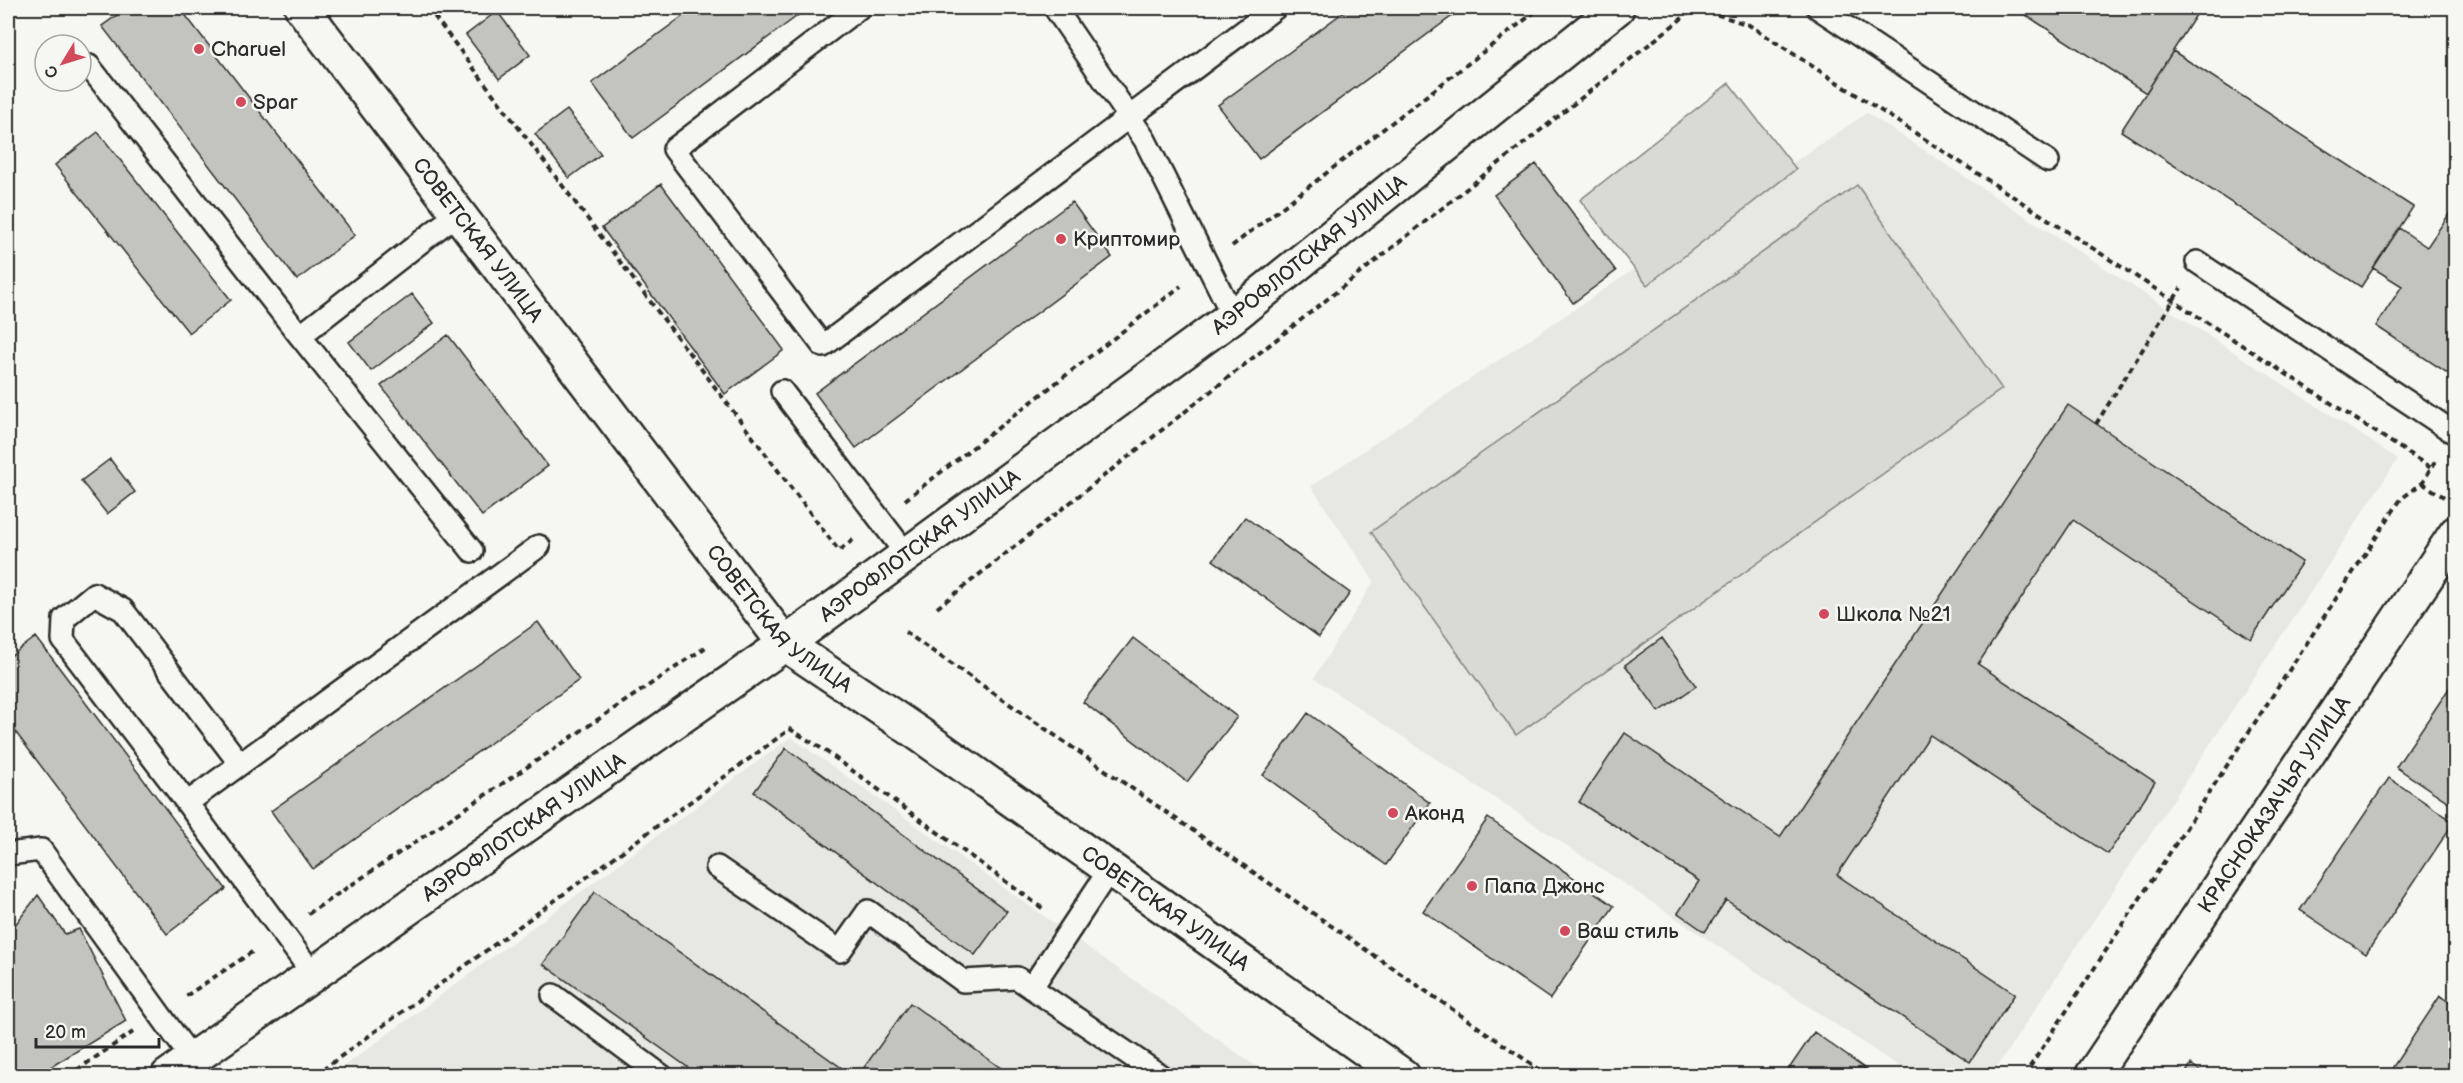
<svg xmlns="http://www.w3.org/2000/svg" width="2463" height="1083" viewBox="0 0 2463 1083" font-family="'Balsamiq Sans',sans-serif">
	<style>
		.built { fill: #e7e7e3 }
		.green { fill: #d9d9d5; stroke: #828280; stroke-width: 1.5 }
		.building { fill: #c3c3c0; stroke: #2b2b2b; stroke-width: 1.5 }
		.lines { fill: none; stroke-linecap: round; stroke-linejoin: round }
		.service-casing { stroke: #2b2b2b; stroke-width: 26 }
		.minor-casing { stroke: #2b2b2b; stroke-width: 38 }
		.tertiary-casing { stroke: #2b2b2b; stroke-width: 38 }
		.secondary-casing { stroke: #2b2b2b; stroke-width: 38 }
		.path { stroke: #2b2b2b; stroke-width: 4; stroke-dasharray: 6 4.5; stroke-linecap: butt }
		.service { stroke: #f6f6f2; stroke-width: 21 }
		.minor { stroke: #f6f6f2; stroke-width: 33 }
		.tertiary { stroke: #f6f6f2; stroke-width: 33 }
		.secondary { stroke: #f6f6f2; stroke-width: 33 }
		.poi-dot { fill: #d1495b; stroke: #f6f6f2; stroke-width: 2 }
		.labels { text-anchor: middle; dominant-baseline: central; stroke-width: 5; stroke-linejoin: round; paint-order: stroke }
		.poi-label { font-size: 21px; fill: #2b2b2b; stroke: #f6f6f2; text-anchor: start }
		.street-label { font-size: 21px; fill: #2b2b2b; stroke: #f6f6f2 }
	</style>
	<rect width="100%" height="100%" fill="#f6f6f2"/>
	<filter id="ink" filterUnits="userSpaceOnUse"><feTurbulence type="fractalNoise" baseFrequency=".0167" numOctaves="2"/><feDisplacementMap in="SourceGraphic" scale="12" xChannelSelector="R" yChannelSelector="G"/><feConvolveMatrix kernelMatrix="1 2 1 2 8 2 1 2 1" color-interpolation-filters="sRGB"/></filter>
	<g filter="url(#ink)">
		<path class="built" d="M1867,113L2398,459L1991,1076L1912,1075L1314,678L1374,581L1311,486Z
			M791,737L1268,1075L331,1076Z"/>
		<path class="green" d="M1729,83L1796,169L1647,285L1580,200Z
			M1857,185L2002,389L1516,735L1371,532Z"/>
		<path class="building" d="M127,8H180L355,235L297,280L102,26Z
			M694,8H808L633,138L592,83Z
			M1349,8H1463L1259,159L1218,105Z
			M2015,8H2192L2198,12L2146,93Z
			M497,11L530,55L499,79L466,35Z
			M2173,51L2413,207L2361,287L2121,131Z
			M567,110L601,154L569,178L535,134Z
			M98,132L231,300L189,333L55,165Z
			M1536,164L1616,271L1573,303L1494,195Z
			M661,184L784,350L725,394L602,228Z
			M1072,202L1112,257L856,448L815,393Z
			M2456,204V376L2455,378L2376,326L2402,286L2373,268L2399,228L2427,247Z
			M412,294L434,323L371,371L349,342Z
			M448,335L548,466L482,516L381,386Z
			M2068,405L2302,562L2251,639L2073,520L1978,664L2155,782L2108,854L1930,735L1837,875L2015,994L1970,1062L1726,900L1705,932L1678,913L1699,881L1579,802L1625,733L1780,837Z
			M110,459L135,492L107,514L81,481Z
			M1245,517L1350,593L1319,637L1213,560Z
			M538,622L579,680L313,869L271,811Z
			M36,637L226,889L167,934L8,722V658Z
			M1133,638L1237,717L1187,782L1083,702Z
			M1662,638L1696,686L1659,712L1625,665Z
			M2456,678V807L2396,767Z
			M1308,713L1430,803L1386,865L1263,775Z
			M786,748L1007,911L975,955L754,792Z
			M2389,778L2454,822L2366,954L2300,910Z
			M1488,818L1614,906L1550,999L1423,911Z
			M595,892L853,1076H700L543,964Z
			M38,895L65,934L79,929L126,1021L36,1076H8V934Z
			M2440,996L2456,1006V1076H2387Z
			M910,1003L1012,1076H858Z
			M1814,1032L1875,1076H1784Z
			M2191,1064L2207,1076H2184Z"/>
		<g class="lines">
			<defs>
				<path id="service" d="M859,8L674,149L823,346L1275,8
					M1055,8L1145,140L1233,316
					M1818,8L2048,161
					M89,66L300,336L458,213
					M2197,262L2456,434
					M300,336L472,551
					M782,391L907,555
					M187,803L63,640L64,619L94,594L123,610L240,764
					M8,854L41,850L192,1059
					M717,867L840,951L868,911L963,981L1017,978L1161,1076
					M313,974L187,803L539,546
					M1032,987L1110,869
					M553,995L662,1076"/>
				<g id="minor">
					<path id="s1" d="M168,1076L785,644L1233,316L1617,8"/>
				</g>
				<g id="tertiary">
					<path id="s2" d="M2092,1076L2456,533"/>
				</g>
				<g id="secondary">
					<path id="s3" d="M302,8L785,644L919,734L1403,1076"/>
				</g>
			</defs>
			<use href="#service" class="service-casing"/>
			<use href="#minor" class="minor-casing"/>
			<use href="#tertiary" class="tertiary-casing"/>
			<use href="#secondary" class="secondary-casing"/>
			<path class="path" d="M428,8L839,551L854,539
				M1697,8L1749,25L2431,468
				M1232,246L1540,8
				M2096,424L2181,288
				M2422,483L2444,497
				M905,500L1181,286
				M937,608L1695,8
				M905,632L1549,1076
				M308,914L709,645
				M186,996L255,950
				M68,1076L133,1032
				M314,1076L790,729L824,750L1045,910
				M2024,1076L2401,499L2422,483L2437,459"/>
			<use href="#service" class="service"/>
			<use href="#minor" class="minor"/>
			<use href="#tertiary" class="tertiary"/>
			<use href="#secondary" class="secondary"/>
		</g>
	</g>
	<g class="poi-dot">
		<circle cx="199" cy="49" r="6"/>
		<circle cx="241" cy="102" r="6"/>
		<circle cx="1061" cy="239" r="6"/>
		<circle cx="1824" cy="614" r="6"/>
		<circle cx="1393" cy="813" r="6"/>
		<circle cx="1472" cy="886" r="6"/>
		<circle cx="1565" cy="931" r="6"/>
	</g>
	<g class="labels">
		<g class="poi-label">
			<text x="211" y="49">Charuel</text>
			<text x="253" y="102">Spar</text>
			<text x="1073" y="239">Криптомир</text>
			<text x="1836" y="614">Школа №21</text>
			<text x="1405" y="813">Аконд</text>
			<text x="1484" y="886">Папа Джонс</text>
			<text x="1577" y="931">Ваш стиль</text>
		</g>
		<g class="street-label">
			<text stroke="none"><textPath href="#s3" startOffset="291">СОВЕТСКАЯ УЛИЦА</textPath></text>
			<text stroke="none"><textPath href="#s1" startOffset="1406">АЭРОФЛОТСКАЯ УЛИЦА</textPath></text>
			<text stroke="none"><textPath href="#s1" startOffset="920">АЭРОФЛОТСКАЯ УЛИЦА</textPath></text>
			<text stroke="none"><textPath href="#s3" startOffset="777">СОВЕТСКАЯ УЛИЦА</textPath></text>
			<text stroke="none"><textPath href="#s2" startOffset="327">КРАСНОКАЗАЧЬЯ УЛИЦА</textPath></text>
			<text stroke="none"><textPath href="#s1" startOffset="434">АЭРОФЛОТСКАЯ УЛИЦА</textPath></text>
			<text stroke="none"><textPath href="#s3" startOffset="1262">СОВЕТСКАЯ УЛИЦА</textPath></text>
		</g>
	</g>
	<rect width="2463" height="1083" fill="none" stroke="#f6f6f2" stroke-width="30"/>
	<rect x="15" y="15" width="2433" height="1053" fill="none" stroke="#2b2b2b" stroke-width="2" filter="url(#ink)"/>
	<g transform="translate(63 63) rotate(232)"><circle r="28" fill="#f6f6f2" stroke="#a5a5a2" stroke-width="1.5"/>
	<path d="M0-4.5L10 22L0 15L-10 22Z" fill="#d1495b"/>
	<text y="-9" font-size="16" font-weight="bold" text-anchor="middle" fill="#2b2b2b">С</text>
	</g>
	<path d="M36 1038v9h123v-9" fill="none" stroke="#2b2b2b" stroke-width="3"/>
	<text x="45" y="1038" font-size="18" fill="#2b2b2b" stroke="#f6f6f2" stroke-width="4.5" paint-order="stroke">20 m</text>
</svg>
